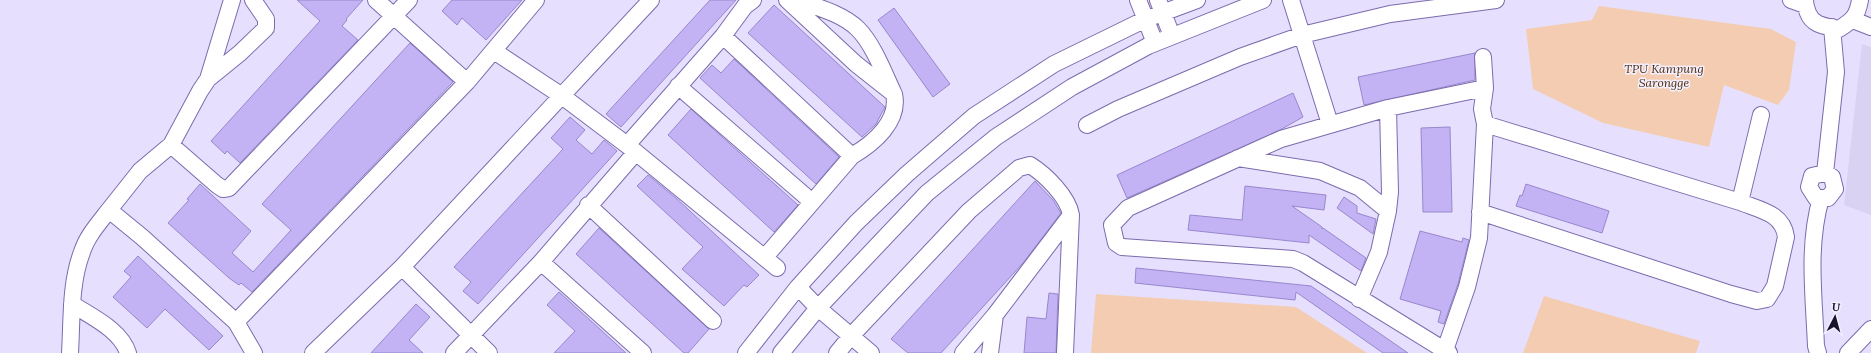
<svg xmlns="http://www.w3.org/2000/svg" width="1871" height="353" viewBox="0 0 1871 353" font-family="Lora,serif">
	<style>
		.built { fill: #d9d2f3 }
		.green { fill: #f4ccb2 }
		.building { fill: #c3b3f5; stroke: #9887cc }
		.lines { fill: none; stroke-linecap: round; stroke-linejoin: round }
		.minor-casing { stroke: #7c6bad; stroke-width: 18 }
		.minor { stroke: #fff; stroke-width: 16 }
		.labels { text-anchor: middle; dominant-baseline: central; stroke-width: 3; stroke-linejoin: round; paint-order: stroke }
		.park-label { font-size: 12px; font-style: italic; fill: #502807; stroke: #f2f0ff }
	</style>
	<rect width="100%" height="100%" fill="#e6e0fe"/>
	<path class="built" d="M1862,44L1871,47V215L1844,205Z"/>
	<path class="green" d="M1599,6L1771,29L1796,42L1789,90L1778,105L1724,85L1709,147L1603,123L1533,89L1526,29L1592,20Z
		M1096,294L1296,307L1367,353H1091Z
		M1544,296L1700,341L1696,353H1523Z"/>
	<path class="building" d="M297,0H363L346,19L347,20L342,26L358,40L240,163L227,151L225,154L211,141L320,21Z
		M452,0H522L486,40L462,18L457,25L442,11Z
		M710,0H736L621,127L606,114Z
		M774,5L885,107L876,124L862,137L748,33Z
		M894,8L950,84L933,97L878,20Z
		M410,43L453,82L252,292L241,283L239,285L229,278L168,223L189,200L187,199L200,184L251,231L232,253L253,272L291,230L262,204Z
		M1475,53V80L1364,105L1358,77Z
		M734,59L839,157L816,184L700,78L712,65L721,73Z
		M1293,93L1303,117L1280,130L1127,198L1117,175Z
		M691,109L798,205L774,232L668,135Z
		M570,117L585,130L576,140L592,154L604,140L617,151L478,304L463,291L471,282L454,267L563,149L551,138Z
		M1450,127L1452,212H1423L1421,128Z
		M648,175L677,199L759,275L747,287L744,285L724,306L682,269L703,247L637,186Z
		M1035,181L1053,200L1061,213L1023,263L941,353H908L891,339Z
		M1526,184L1609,211L1602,233L1516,206L1520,195L1522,196Z
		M1245,186L1326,195L1324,210L1292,206L1322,227V229L1323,228L1366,258L1361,271L1309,235V243L1188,230L1190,215L1242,220Z
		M1344,197L1357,206V213L1376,219L1373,234L1337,208Z
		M599,228L709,329L688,353H684L576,254Z
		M1420,231L1462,242L1463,238L1469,240L1458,284L1444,324L1438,322L1441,311L1400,299Z
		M138,256L223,336L209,350L165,309L147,328L113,297L131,277L124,271Z
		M1136,268L1311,286L1408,353H1383L1296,292L1295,300L1135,283Z
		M559,292L601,330L626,353H554L575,331L547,305Z
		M1049,293L1058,294L1056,353H1024L1027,317L1046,319Z
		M416,304L430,317L409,340L423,353H371Z"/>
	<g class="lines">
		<defs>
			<path id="minor" d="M232,0L208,79L200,91L171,145L140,171L109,210L142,237L236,322L254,353
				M376,0L467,82
				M797,0C817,7 843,14 858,29C873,44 884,73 893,92
				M1138,0L1155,43
				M1158,0L1172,36
				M1291,0L1330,124
				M1791,0L1805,5
				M1805,0C1805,5 1806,8 1808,13C1813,26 1826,26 1839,29C1853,20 1857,17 1860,0
				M1853,20L1871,27
				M723,36L852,156
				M494,51L562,96L627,145L777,268
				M208,79L240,53L266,28V19L253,0
				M678,86L811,201
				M1087,125L1118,109L1240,57L1302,35L1390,14L1496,0
				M171,145L217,185L223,189L229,188L409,0
				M627,145L723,36L745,6L753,0
				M1238,158L1320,171L1360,188L1388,211
				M1825,173L1812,176L1809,187L1816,198H1828L1835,189L1832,177L1825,173L1836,72L1832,27
				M1740,202L1761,115
				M588,205L713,321
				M1480,212L1731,294L1757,301L1767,299L1775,286L1786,237C1783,213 1760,210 1740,202L1485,124
				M765,257L852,156C874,143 900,121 894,94L856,64L787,0
				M541,262L643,353
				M402,267L489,353
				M798,287L818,308L871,353
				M1359,299L1379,252L1388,211L1390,192L1388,108
				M72,304C92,317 121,330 128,353
				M236,322L467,82L536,0
				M1445,350L1467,287L1479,238L1485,124L1482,109L1485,88L1483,57
				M70,353C72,320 70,283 82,252C87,236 99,223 109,210
				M313,353L402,267L651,0
				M454,353L541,262L636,152
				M746,353L798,287L856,223L907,174L974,116L1054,64L1146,19L1197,0
				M781,353L818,308L927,193L996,137L1072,87L1148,46L1263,0
				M837,353L851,336L969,211L1019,168L1030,165C1046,175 1068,197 1071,215L1065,353
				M963,353L995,315L1071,215
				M990,353L995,315
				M1449,353L1303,263L1293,259L1122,247L1116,243L1112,225L1128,208L1281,139L1388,108L1485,88
				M1818,353L1816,346C1814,297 1807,246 1821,198
				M1848,353L1871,329"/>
		</defs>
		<use href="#minor" class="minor-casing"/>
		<use href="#minor" class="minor"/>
	</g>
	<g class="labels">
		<g class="park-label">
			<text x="1664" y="68">TPU Kampung<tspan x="1664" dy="14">Sarongge</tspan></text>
		</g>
	</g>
	<g transform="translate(1835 317) rotate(6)" stroke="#f2f0ff" stroke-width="3" paint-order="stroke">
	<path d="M0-3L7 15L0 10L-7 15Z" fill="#1b132e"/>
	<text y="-6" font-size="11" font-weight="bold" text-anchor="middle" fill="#1b132e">U</text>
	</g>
</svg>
